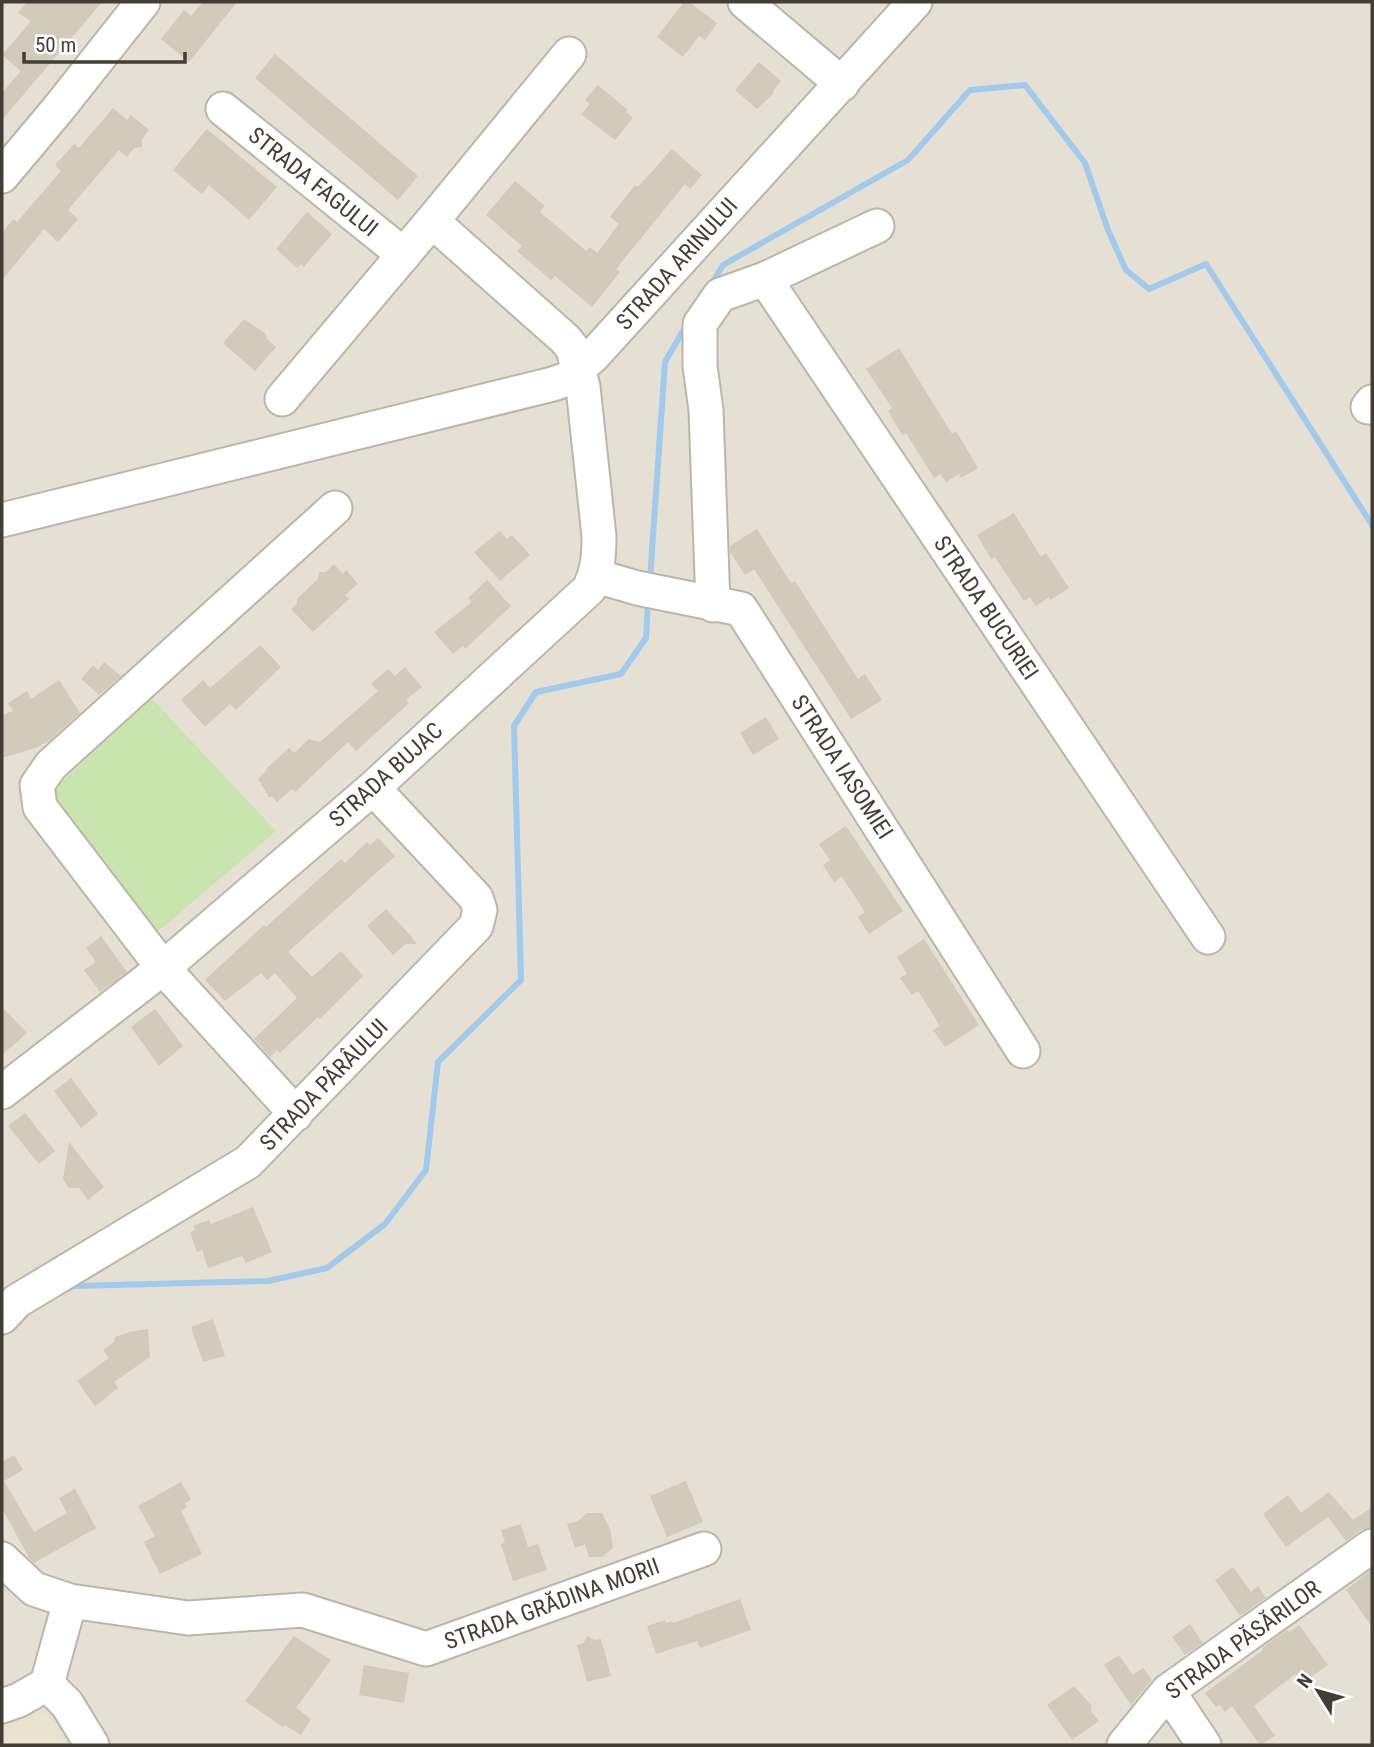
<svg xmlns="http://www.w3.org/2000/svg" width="1374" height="1747" viewBox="0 0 1374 1747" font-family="'Roboto Condensed',sans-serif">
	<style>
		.residential { fill: #e5e0d3 }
		.education { fill: #eae3cf }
		.green { fill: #c9e4af }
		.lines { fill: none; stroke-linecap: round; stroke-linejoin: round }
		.stream { stroke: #a3caeb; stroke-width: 6 }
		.building { fill: #d2cabb }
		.minor-casing { stroke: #bcb6a8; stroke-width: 37 }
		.minor { stroke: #fff; stroke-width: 33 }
		.labels { text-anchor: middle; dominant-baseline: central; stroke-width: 7; stroke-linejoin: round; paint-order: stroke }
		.street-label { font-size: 23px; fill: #433e35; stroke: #fff }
	</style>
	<rect width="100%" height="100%" fill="#f1eee5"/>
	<path class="residential" d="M2,2H1372V1745H2Z"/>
	<path class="education" d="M45,1712L67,1745H2V1729Z"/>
	<path class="green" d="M151,698L276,831L155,934L51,792Z"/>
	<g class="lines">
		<path class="stream" d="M711,285L723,265L908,160L970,90L1025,85L1085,163L1108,230L1126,270L1149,289L1206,264L1372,525
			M650,580L665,362L687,324
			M67,1289L75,1286L268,1281L327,1268L385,1224L426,1170L438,1062L521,980L514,726L536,692L621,674L646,638L648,601"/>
	</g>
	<path class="building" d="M27,2H102L2,120V93L21,71L2,55L31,21L18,13Z
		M203,2H237L189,62L161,39L184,10L191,16Z
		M684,2H689L717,23L705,40L699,36L683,57L657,37Z
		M275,54L418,176L398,200L255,78Z
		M759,62L781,81L773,91V94L757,109L735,90Z
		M598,85L628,110L626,112L633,118L615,140L581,114L590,104L585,100Z
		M113,108L127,120L131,115L149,130L142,139V147L134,148L127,157L119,150L68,210L78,219L58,242L44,229L2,280V233L13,219L17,222L61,171L55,165L74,144L79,148Z
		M207,129L277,187L249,220L209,185L202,194L173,170Z
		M672,149L702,175L690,189L685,184L616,269L620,272L592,307L555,276L551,280L517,251L522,246L486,215L515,181L545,206L540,212L586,251L590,247L597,253L619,224L610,217L635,185L638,187Z
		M307,212L332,234L304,267L301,264L297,268L276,249Z
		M244,319L266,334L267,339L276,347L255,371L223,343Z
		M899,348L952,434L956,431L978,468L961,478L959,474L946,482L940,474L934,478L906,433L902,435L888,411L892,408L866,369Z
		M1014,513L1041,557L1046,553L1069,588L1050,600L1049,597L1036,606L1030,597L1024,601L995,557L991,559L977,535Z
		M757,529L791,583L795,581L858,679L865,674L882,700L851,719L754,569L745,575L730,552V546Z
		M500,531L507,539L512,535L530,555L500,581L474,552Z
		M334,564L343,574L346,570L358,584L345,595L349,599L313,632L291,609L297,604V599L318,579L319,572H326Z
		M487,580L511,606L465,649L463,646L453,654L434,632L472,602L468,598Z
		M260,645L281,667L236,710L230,704L205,727L181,700L203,680L210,688Z
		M104,662L121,676L99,695L81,679L93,665L98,670Z
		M405,667L422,687L406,700L409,703L356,751L348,742L295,792L292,789L277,802L273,797H269L258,779L267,770L266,769L289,748L294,753L309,739L320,742L378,691L371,684L388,669L395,676Z
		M59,680L80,713L49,741L36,748L2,758V715L13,711L8,703L27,691L31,699Z
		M766,717L779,739L753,755L740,733Z
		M846,826L903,911L869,934L858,917L865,912L842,877L834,882L823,865L830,860L819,844Z
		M378,838L395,856L288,952L312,977L341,951L363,976L320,1019L318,1017L280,1053L277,1050L270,1057L254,1039L297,998L275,973L267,980L261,973L225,1001L205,980L264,925L266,927L341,859L345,863L367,842L370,845Z
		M386,909L410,935L417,944H406L393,955L367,926Z
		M101,936L127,972L100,992L84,970L96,962L86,948Z
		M924,939L979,1025L945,1047L933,1030L940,1026L918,991L912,995L900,978L907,974L897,957Z
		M2,1007L27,1033L2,1055Z
		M155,1009L183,1046L159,1066L131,1027Z
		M71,1078L98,1114L81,1128L54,1091Z
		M25,1113L55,1151L39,1164L8,1126Z
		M69,1142L104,1187L88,1200L79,1188H69L63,1179Z
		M253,1207L272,1252L246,1263L242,1256L208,1268L202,1250L197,1252L190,1232L195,1230L193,1226L209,1220L211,1224Z
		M213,1319L225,1356L203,1362L191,1327Z
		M148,1329L150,1357L114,1382L118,1388L95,1406L77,1381L109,1358L103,1350L114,1342L115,1337L129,1332Z
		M14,1455L23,1470L4,1481L34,1532L67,1513L59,1498L75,1489L96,1528L34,1563L29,1558L2,1508V1462Z
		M686,1481L703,1522L667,1537L650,1496Z
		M181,1482L191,1500L185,1503L187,1507L181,1511L202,1554L160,1574L144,1542L155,1536L138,1506Z
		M1329,1492L1353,1520L1372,1507V1527L1361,1530L1346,1541L1328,1517L1286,1547L1263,1514L1288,1495L1301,1513Z
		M587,1513H602L610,1529L613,1548L602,1557H589L585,1544L575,1548L567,1524L578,1521Z
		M521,1524L528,1547L538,1544L547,1570L513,1581L501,1544L505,1543L501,1530Z
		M1233,1567L1251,1592L1258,1586L1266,1598L1240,1616L1215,1580Z
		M1372,1569V1627L1346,1590Z
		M740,1599L751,1630L700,1648L697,1641L656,1654L647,1626L665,1620L666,1623L672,1621L673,1623Z
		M1190,1624L1203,1643L1185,1655L1172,1637Z
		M1299,1625L1328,1665L1302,1683L1295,1674L1254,1706L1275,1736L1260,1745L1232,1706L1225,1712L1220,1705L1216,1707L1205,1693L1263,1650L1262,1648L1287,1630L1289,1632Z
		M294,1636L331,1660L296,1708L311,1719L301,1735L285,1725L283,1727L245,1701Z
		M587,1636L594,1640L601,1639L611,1676L587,1682L577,1645L584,1643Z
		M1119,1655L1133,1675L1143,1668L1152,1680L1131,1705L1104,1665Z
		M364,1665L409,1673L404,1703L359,1695Z
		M1074,1686L1092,1706L1091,1711L1099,1721L1072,1740L1047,1705Z"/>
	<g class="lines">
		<defs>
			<path id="minor" d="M745,2L842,84
				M223,109L404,255
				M2,176L59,108L143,2
				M432,221L569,54
				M765,279L1208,937
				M1368,407L1372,402
				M2,520L553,384L567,379L593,356L915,2
				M596,576L637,588L741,609L1023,1051
				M713,605L706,410L700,366V324L720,295L765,279L877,226
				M2,1092L163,968L373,788L589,589C598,571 599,556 599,536L583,387L573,349L565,339L432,221L282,399
				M296,1114L163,968L40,807L37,785L51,765L335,508
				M2,1317L17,1301L248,1162L476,926L480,910L476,898L373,788
				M2,1559L34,1589L70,1601L47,1684L19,1700L2,1706
				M70,1601L188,1618L303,1610L426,1649L704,1549
				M47,1684L67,1704L92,1745
				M1168,1691L1204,1745
				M1124,1745L1168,1691L1372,1546"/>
		</defs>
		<use href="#minor" class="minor-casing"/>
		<use href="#minor" class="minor"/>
	</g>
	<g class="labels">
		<g class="street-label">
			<text transform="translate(313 182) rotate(39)">STRADA FAGULUI</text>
			<text transform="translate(677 264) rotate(-48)">STRADA ARINULUI</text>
			<text transform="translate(986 608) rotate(56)">STRADA BUCURIEI</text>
			<text transform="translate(842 767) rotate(57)">STRADA IASOMIEI</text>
			<text transform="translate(386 775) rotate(-42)">STRADA BUJAC</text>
			<text transform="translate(324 1085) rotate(-46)">STRADA PÂRÂULUI</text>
			<text transform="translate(552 1604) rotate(-20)">STRADA GRĂDINA MORII</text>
			<text transform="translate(1243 1640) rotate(-36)">STRADA PĂSĂRILOR</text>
		</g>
	</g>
	<rect width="1374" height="1747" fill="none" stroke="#433e35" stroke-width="7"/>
	<g transform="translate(1318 1691) rotate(307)" stroke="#ffffff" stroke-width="5" paint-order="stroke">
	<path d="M0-5L12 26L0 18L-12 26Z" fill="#433e35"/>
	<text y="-10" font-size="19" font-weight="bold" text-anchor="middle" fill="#433e35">N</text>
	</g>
	<path d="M24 52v10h161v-10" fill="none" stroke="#433e35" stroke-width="3.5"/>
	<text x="35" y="52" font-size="21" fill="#433e35" stroke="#ffffff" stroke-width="5" paint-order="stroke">50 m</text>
</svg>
